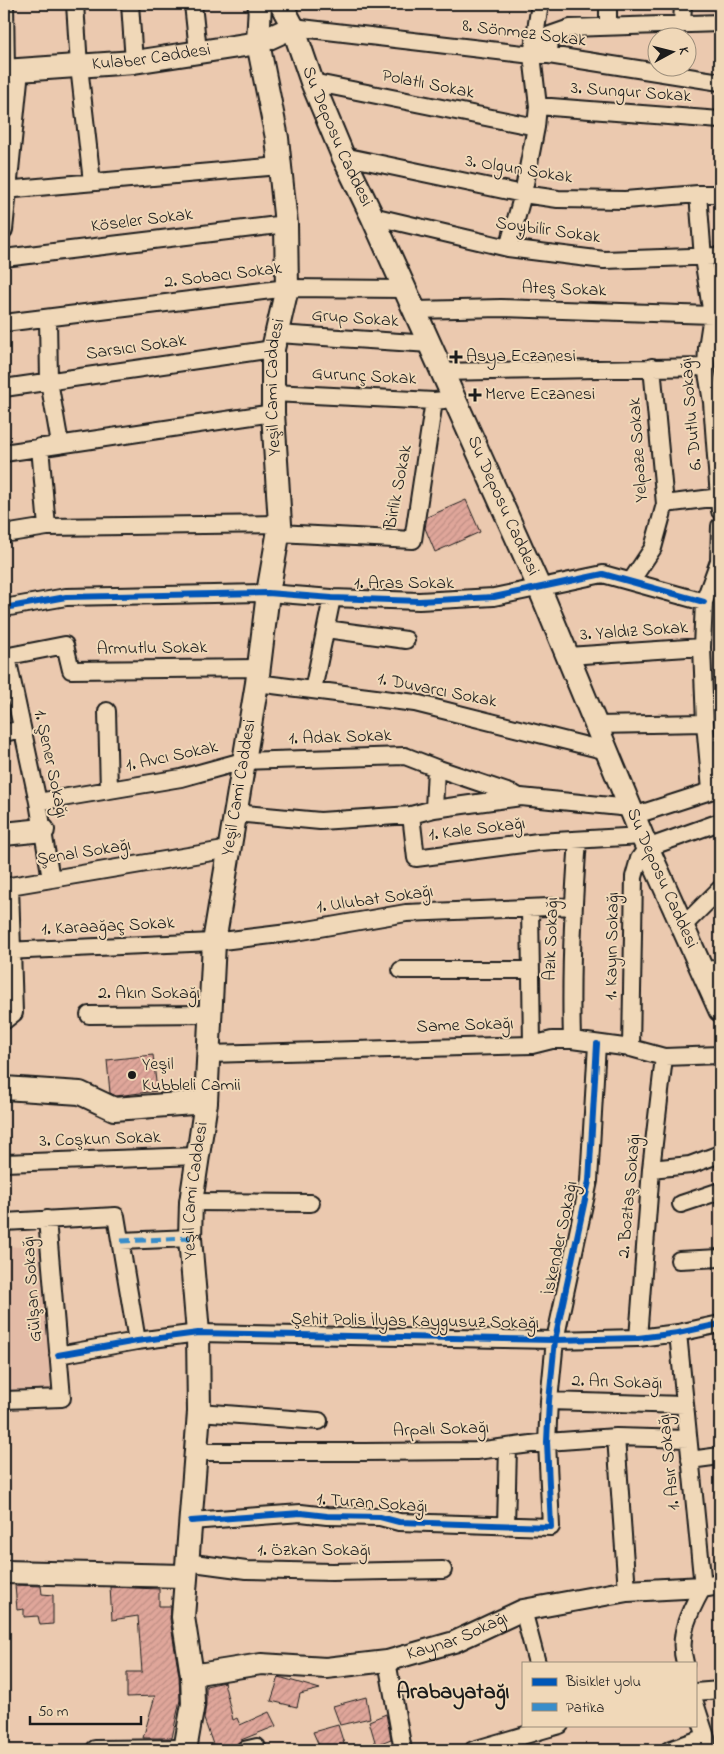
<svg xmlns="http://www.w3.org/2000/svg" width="724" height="1754" viewBox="0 0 724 1754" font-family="'Indie Flower',sans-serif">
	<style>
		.built { fill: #e3bba6 }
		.building { fill: url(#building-hatch); stroke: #1c1c1c }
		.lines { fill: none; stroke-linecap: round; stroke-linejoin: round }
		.minor-casing { stroke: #1c1c1c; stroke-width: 20 }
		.tertiary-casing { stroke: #1c1c1c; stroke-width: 24 }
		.secondary-casing { stroke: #1c1c1c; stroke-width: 26 }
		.minor { stroke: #f0d8b8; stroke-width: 16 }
		.tertiary { stroke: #f0d8b8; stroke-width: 20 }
		.secondary { stroke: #f0d8b8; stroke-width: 22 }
		.quiet { stroke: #388dca; stroke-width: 5; stroke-dasharray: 10 5; stroke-linecap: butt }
		.cycleway-casing { stroke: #f0d8b8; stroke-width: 9 }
		.cycleway { stroke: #0057b8; stroke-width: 6 }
		.poi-dot { fill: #1c1c1c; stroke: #f0d8b8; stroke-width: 2 }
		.labels { text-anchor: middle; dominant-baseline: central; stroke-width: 4; stroke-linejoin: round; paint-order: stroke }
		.street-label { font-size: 18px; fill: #1c1c1c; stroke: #f0d8b8 }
		.poi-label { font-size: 18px; fill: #1c1c1c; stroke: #f0d8b8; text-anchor: start }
		.district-label { font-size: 22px; font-weight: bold; fill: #1c1c1c; stroke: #f0d8b8 }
	</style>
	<defs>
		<pattern id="building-hatch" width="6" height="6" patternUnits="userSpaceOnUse" patternTransform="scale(1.25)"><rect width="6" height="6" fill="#dfa69a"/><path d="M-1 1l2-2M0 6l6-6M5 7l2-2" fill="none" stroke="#bf8e84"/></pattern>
	</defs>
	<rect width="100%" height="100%" fill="#ebc9af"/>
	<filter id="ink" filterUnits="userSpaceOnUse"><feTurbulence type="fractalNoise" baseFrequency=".02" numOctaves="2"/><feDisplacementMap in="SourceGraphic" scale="10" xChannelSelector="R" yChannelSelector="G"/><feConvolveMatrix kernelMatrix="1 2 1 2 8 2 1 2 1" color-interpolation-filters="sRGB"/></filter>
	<g filter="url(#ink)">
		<path class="built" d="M4,1246L42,1248L51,1394L4,1397Z"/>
		<path class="building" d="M466,500L480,532L435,552L425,528L427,517Z
			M153,1055L157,1091L116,1096L110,1093L107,1060Z
			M15,1585L41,1586L42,1594L53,1595V1624L40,1625L38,1616L24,1617V1609L17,1610Z
			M110,1587L159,1589V1606H171L170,1619L179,1676L180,1700L172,1738H143L155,1696L127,1697V1672H142L138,1616L112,1620Z
			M279,1677L320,1689L300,1694L297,1707L271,1701Z
			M224,1682L233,1720L237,1718L240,1725L269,1712L276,1726L241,1740L234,1747L226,1750H215L204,1719L206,1704V1686Z
			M366,1697L370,1718L340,1725L333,1706Z
			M386,1714L391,1739L376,1745L369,1721Z
			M338,1725L346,1750H321L313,1732Z"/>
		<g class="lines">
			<defs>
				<path id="minor" d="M5,4L6,71
					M75,4L79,66L92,182
					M130,4L134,62
					M193,4L198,51
					M682,24L683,4
					M293,27L532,55H549L720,82
					M608,27V4
					M549,55L550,35L570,28L720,23
					M312,82L536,127
					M538,106L720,120
					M343,156L523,194L558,199L625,200L698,194H720
					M4,190L280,166
					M698,194L703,258L712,315L707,348L706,367L712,402L720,511
					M372,216L508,248L604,260L720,256
					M4,230L20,70
					M508,248L523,194L536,127L538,106L532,55L540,4
					M4,258L286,224
					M415,310L501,308L712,315
					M48,318L49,381L60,444
					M4,323L287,288L405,289
					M278,334L430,344
					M441,372L706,367
					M4,388L273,349
					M273,393L434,401L444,400
					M40,447L47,527
					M4,453L273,413
					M665,504L720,497
					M278,533L413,540L434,401
					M4,534L47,527L280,524
					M631,581L653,548L665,504L652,367
					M4,608L66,597L268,593L332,598L419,601L494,597L603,574L704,602
					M326,629L406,640
					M568,656L702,647
					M4,657L65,645L71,670L259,668
					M7,657L38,802L51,879
					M257,683L415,703L607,751
					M313,690L332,598
					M107,711L109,790
					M596,725L705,723
					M4,733L22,729
					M711,790L705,723L702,647L704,602L719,561L720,526
					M38,802L181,778L243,761L405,756L436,768
					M434,809L521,797L630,808
					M235,813L320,821L411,815L416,858L538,842L642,836
					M411,815L434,809L436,768L516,795
					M633,816L720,788
					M530,908L532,1045
					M683,926L720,889
					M4,951L214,942L296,932L406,913L573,906
					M401,970H531
					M703,971L720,968
					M89,1015L209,1014
					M4,1021L14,1013L10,886L230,849
					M572,1040C570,973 573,907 578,840
					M631,1048L634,877L639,859L647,848L720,822
					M208,1054L532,1045L552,1040H572L631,1048L664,1057L720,1055
					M4,1163L198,1156
					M651,1169L690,1165L720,1154
					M191,1202L311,1203
					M681,1204L720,1191
					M4,1222L116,1216L137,1341
					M121,1241L190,1238
					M679,1260L720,1258
					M678,1333L703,1587C690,1611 677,1634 685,1663
					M638,1338L651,1169L664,1057
					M58,1355L137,1341L198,1333L555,1340L638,1338L678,1333L720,1324
					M4,1400L62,1398L47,1219
					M549,1401L684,1405
					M199,1412L319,1421
					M616,1437L627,1591
					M195,1452H364L476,1451L547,1442L616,1437L688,1439
					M690,1460L720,1456
					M191,1521L301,1513L327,1516L380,1517L399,1522L551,1527L547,1442L549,1401L555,1340L589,1181L597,1044
					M506,1526L508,1447
					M186,1562L246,1570L332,1572L443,1570
					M523,1610L537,1663
					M387,1661L403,1750
					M695,1692L720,1690
					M695,1703L706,1737L708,1750
					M95,1749L185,1748
					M244,1750L257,1747
					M473,1750L560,1725
					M669,1750L706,1737"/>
				<g id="tertiary">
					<path id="s1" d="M192,1675L261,1664L326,1668L387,1661L454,1642L523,1610L627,1591L703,1587L720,1584"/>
				</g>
				<g id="secondary">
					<path id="s2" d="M281,4L293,27L312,82L343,156L372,216L539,587L642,836L720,1010"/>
					<path id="s3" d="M4,71L134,62L258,43L293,27"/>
					<path d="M4,834L43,830"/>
					<path d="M4,1088L80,1093L114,1109L206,1102"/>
					<path d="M4,1572L185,1576"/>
					<path id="s4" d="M185,1750L193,1704L192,1675L183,1617L199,1412L198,1333L190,1238L191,1202L206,1102L214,942L257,683L268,593L280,524L273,413V349L287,288L286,224L277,138L258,43L260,4"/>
				</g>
			</defs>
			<use href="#minor" class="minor-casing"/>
			<use href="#tertiary" class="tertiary-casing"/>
			<use href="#secondary" class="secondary-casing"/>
			<use href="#minor" class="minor"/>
			<use href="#tertiary" class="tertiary"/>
			<use href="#secondary" class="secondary"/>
			<path class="quiet" d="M121,1241L190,1238"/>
			<defs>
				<path id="cycleway" d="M4,608L66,597L268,593L332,598L419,601L494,597L603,574L704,602
					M58,1355L137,1341L198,1333L555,1340L638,1338L678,1333L720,1324
					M191,1521L301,1513L327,1516L380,1517L399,1522L551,1527L547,1442L549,1401L555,1340L589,1181L597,1044"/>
			</defs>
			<use href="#cycleway" class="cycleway-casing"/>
			<use href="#cycleway" class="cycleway"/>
		</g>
	</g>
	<g class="poi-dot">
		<path d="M453.5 349.5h5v5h5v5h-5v5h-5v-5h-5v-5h5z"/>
		<path d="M472.5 387.5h5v5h5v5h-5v5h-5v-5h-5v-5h5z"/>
		<circle cx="132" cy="1075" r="5"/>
	</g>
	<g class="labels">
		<g class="street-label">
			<text transform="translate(524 34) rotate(7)">8. Sönmez Sokak</text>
			<text stroke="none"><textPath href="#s3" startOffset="148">Kulaber Caddesi</textPath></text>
			<text transform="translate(428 85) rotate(11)">Polatlı Sokak</text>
			<text transform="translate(631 93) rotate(4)">3. Sungur Sokak</text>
			<text stroke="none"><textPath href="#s2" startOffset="144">Su Deposu Caddesi</textPath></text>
			<text transform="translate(519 170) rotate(9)">3. Olgun Sokak</text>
			<text transform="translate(142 221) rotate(-7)">Köseler Sokak</text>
			<text transform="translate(548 231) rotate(8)">Soybilir Sokak</text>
			<text transform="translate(223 276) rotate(-7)">2. Sobacı Sokak</text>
			<text transform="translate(564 290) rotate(2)">Ateş Sokak</text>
			<text transform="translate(355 319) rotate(4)">Grup Sokak</text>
			<text transform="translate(136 348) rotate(-8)">Sarsıcı Sokak</text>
			<text transform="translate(364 377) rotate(3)">Gurunç Sokak</text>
			<text stroke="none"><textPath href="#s4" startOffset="1372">Yeşil Cami Caddesi</textPath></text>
			<text transform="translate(692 414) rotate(-95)">6. Dutlu Sokağı</text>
			<text transform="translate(639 450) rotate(-94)">Yelpaze Sokak</text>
			<text transform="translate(399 487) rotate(-79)">Birlik Sokak</text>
			<text stroke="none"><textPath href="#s2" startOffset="549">Su Deposu Caddesi</textPath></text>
			<text x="404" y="584">1. Aras Sokak</text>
			<text transform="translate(634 632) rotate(-4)">3. Yaldız Sokak</text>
			<text transform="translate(152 649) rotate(-1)">Armutlu Sokak</text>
			<text transform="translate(437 691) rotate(11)">1. Duvarcı Sokak</text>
			<text transform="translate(340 738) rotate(-2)">1. Adak Sokak</text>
			<text transform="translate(172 757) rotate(-12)">1. Avcı Sokak</text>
			<text transform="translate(50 764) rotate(78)">1. Şener Sokağı</text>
			<text stroke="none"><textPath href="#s4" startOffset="968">Yeşil Cami Caddesi</textPath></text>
			<text transform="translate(477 830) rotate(-7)">1. Kale Sokağı</text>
			<text transform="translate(84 853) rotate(-9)">Şenal Sokağı</text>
			<text stroke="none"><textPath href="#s2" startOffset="954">Su Deposu Caddesi</textPath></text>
			<text transform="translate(375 900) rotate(-8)">1. Ulubat Sokağı</text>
			<text transform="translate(108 927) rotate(-3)">1. Karaağaç Sokak</text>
			<text transform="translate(552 939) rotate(-88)">Azık Sokağı</text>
			<text transform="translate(613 946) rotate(-89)">1. Kayın Sokağı</text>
			<text x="149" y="994">2. Akın Sokağı</text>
			<text transform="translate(465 1026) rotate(-2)">Same Sokağı</text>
			<text transform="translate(100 1140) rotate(-2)">3. Coşkun Sokak</text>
			<text stroke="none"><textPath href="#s4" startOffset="562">Yeşil Cami Caddesi</textPath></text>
			<text transform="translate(630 1196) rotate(-85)">2. Boztaş Sokağı</text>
			<text transform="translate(561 1238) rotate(-78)">İskender Sokağı</text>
			<text transform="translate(33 1289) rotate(-94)">Gülşan Sokağı</text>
			<text transform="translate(415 1322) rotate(1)">Şehit Polis İlyas Kaygusuz Sokağı</text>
			<text transform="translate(617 1383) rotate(2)">2. Arı Sokağı</text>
			<text transform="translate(441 1430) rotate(-2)">Arpalı Sokağı</text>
			<text transform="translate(670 1462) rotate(-96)">1. Asır Sokağı</text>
			<text transform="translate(372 1504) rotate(4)">1. Turan Sokağı</text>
			<text x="314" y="1551">1. Özkan Sokağı</text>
			<text stroke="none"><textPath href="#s1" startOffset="271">Kaynar Sokağı</textPath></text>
		</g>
		<g class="poi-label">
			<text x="466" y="357">Asya Eczanesi</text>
			<text x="485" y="395">Merve Eczanesi</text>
			<text x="142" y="1065">Yeşil<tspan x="142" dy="21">Kubbleli Camii</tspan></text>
		</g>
		<g class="district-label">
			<text x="453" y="1693">Arabayatağı</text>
		</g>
	</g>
	<rect width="724" height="1754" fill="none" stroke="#f0d8b8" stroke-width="20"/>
	<rect x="10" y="10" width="704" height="1734" fill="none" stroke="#1c1c1c" stroke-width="2" filter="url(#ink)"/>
	<rect x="522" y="1662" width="175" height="65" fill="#f0d8b8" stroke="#9b8d7a"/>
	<rect x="532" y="1678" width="25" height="8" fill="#0057b8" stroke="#9b8d7a"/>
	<text x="566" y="1686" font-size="15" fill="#1c1c1c">Bisiklet yolu</text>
	<rect x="532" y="1703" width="25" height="8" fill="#388dca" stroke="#9b8d7a"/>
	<text x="566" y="1712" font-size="15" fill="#1c1c1c">Patika</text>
	<g transform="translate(672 52) rotate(83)"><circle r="24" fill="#f0d8b8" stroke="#9b8d7a"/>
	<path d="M0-4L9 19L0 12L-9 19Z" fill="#1c1c1c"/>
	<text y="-8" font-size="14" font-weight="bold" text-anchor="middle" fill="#1c1c1c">K</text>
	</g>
	<path d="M30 1716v8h111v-8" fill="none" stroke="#1c1c1c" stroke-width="2.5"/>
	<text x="38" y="1716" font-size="15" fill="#1c1c1c" stroke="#f0d8b8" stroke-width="4" paint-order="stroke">50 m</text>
</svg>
